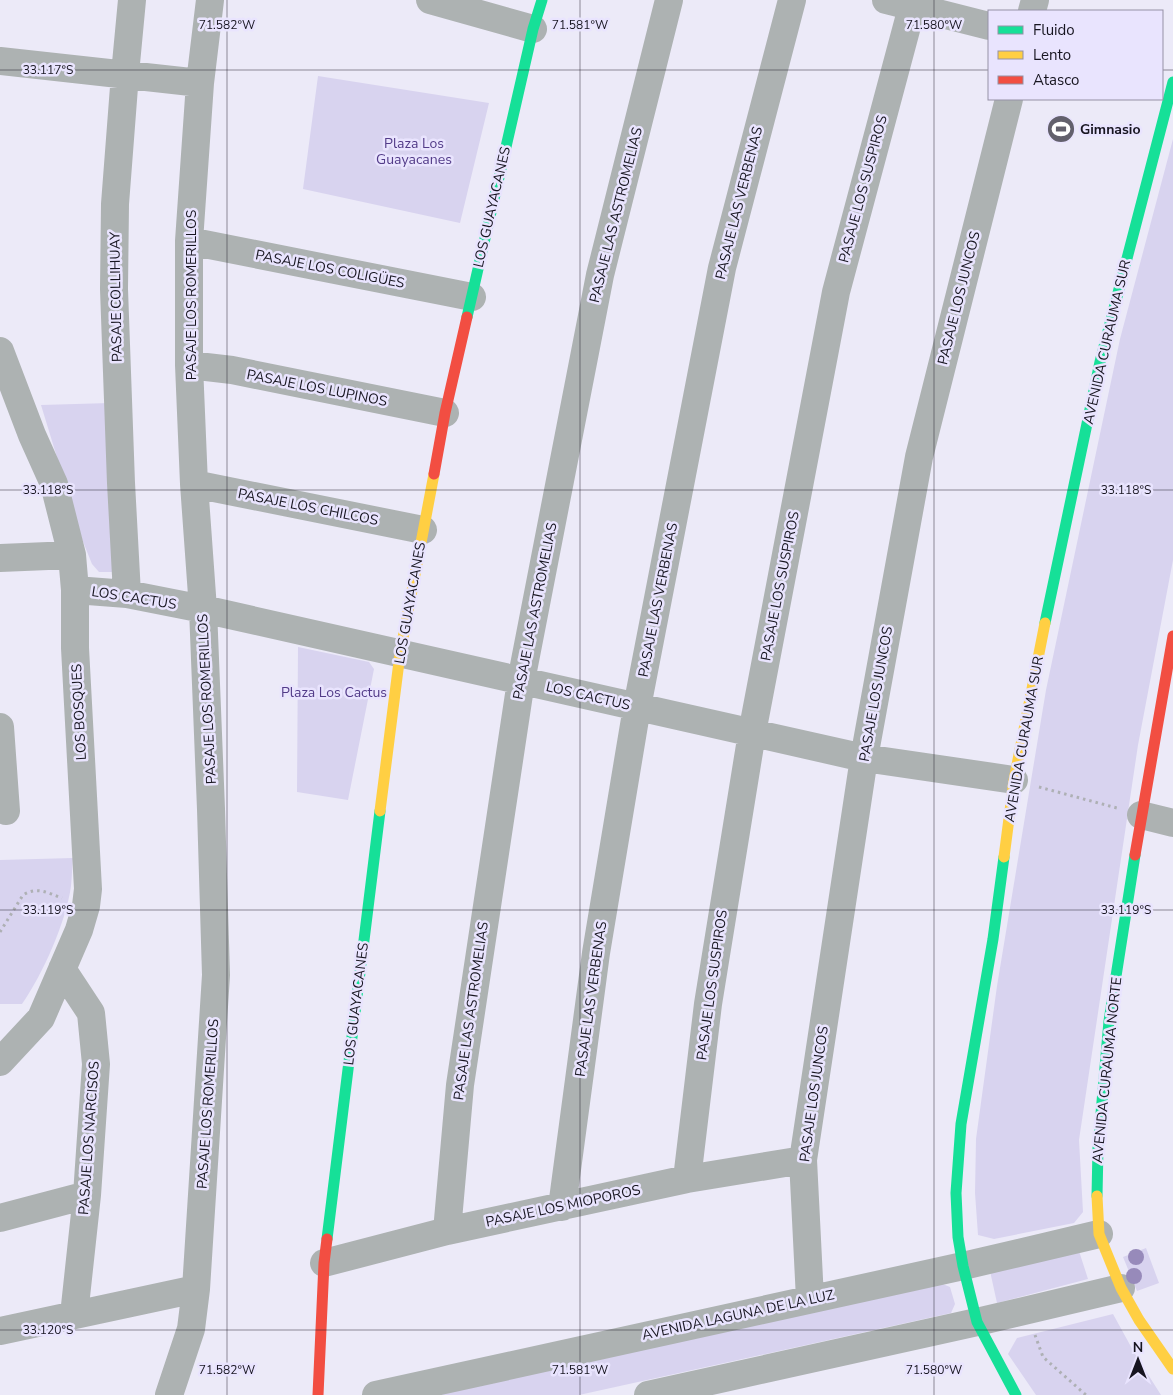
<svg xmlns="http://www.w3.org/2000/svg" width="1173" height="1395" viewBox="0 0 1173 1395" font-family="'Nunito Sans',sans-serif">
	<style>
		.green { fill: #d8d3ef }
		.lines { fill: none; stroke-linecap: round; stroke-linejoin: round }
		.path { stroke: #aeb0b4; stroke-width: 3; stroke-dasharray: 2.5 4; stroke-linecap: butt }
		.street { stroke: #adb2b2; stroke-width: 28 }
		.fast { stroke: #16e098; stroke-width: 11 }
		.slow { stroke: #ffcf43; stroke-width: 11 }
		.jam { stroke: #f24e42; stroke-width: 11 }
		.tree { fill: #978aba }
		.ticks { fill: none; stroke: #171520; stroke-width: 1; stroke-opacity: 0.45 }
		.labels { text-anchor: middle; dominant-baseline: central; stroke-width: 5; stroke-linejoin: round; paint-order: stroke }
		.poi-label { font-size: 14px; font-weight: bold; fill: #171520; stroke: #e9e4fe; text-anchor: start }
		.park-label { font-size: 14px; fill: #523b88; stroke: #e9e4fe }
		.street-label { font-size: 14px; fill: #171520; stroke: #e9e4fe }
		.ticks-label { font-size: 12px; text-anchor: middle; fill: #171520; stroke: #e9e4fe; stroke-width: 5; stroke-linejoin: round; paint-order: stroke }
	</style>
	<rect width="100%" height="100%" fill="#eceaf8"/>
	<path class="green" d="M318,76L489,103L460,223L303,189Z
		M1173,139V560L1138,745L1079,1140L1083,1212L1074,1223L994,1239L978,1235L975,1193L976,1139L997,986L1046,690L1120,339Z
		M110,403L116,572H99L92,564L82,539L41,405Z
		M298,647L369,662L374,669L348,800L297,792Z
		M73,858C72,867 72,877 71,886C66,922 43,974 22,1004H0V860Z
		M1146,1248L1159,1283L1137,1291L1123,1257Z
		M1079,1251L1088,1279L997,1303L990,1271Z
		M940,1283L950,1287L955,1304L951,1313L579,1395H433Z
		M1113,1314L1135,1354L1161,1395H1036L1008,1354L1017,1338Z"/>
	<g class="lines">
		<path class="path" d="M1039,787L1117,808
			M0,932L23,895C37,886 48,893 62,898
			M1035,1335L1043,1357L1086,1395"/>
		<path class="street" d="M430,0L533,29
			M886,0L989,26
			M1032,11L1035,0
			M0,61L200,83
			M189,241L472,297
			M0,351L32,435L54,484L72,555L75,590V648L88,889L86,906L79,930L41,1018L0,1062
			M189,365L232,370L445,413
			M194,484L423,530
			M0,558L72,555
			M75,590L127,594L203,609L864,758L1014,780
			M127,594L121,483L114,289L115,204L125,74L132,0
			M0,727L6,811
			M1141,815L1173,823
			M62,969L91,1013L96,1064L87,1195L74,1315
			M687,1179L708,1004L752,733L836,292L914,0
			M562,1207L596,953L637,707L722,268L792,0
			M0,1218L87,1195
			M447,1231L460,1085L521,681L600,275L669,0
			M324,1263L447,1231L687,1179L803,1160
			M810,1299L803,1160L864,758L919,457L1009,99
			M0,1331L196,1289
			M169,1395L191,1329L196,1289L216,975L211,809L203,609L194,484L189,365V241L200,83L210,0
			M376,1395L963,1266L1099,1234
			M648,1395L977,1322L1121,1288"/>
		<path class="fast" d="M467,317L533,29L542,0
			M1045,623L1100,362L1173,82
			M1004,857L993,939L961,1124L956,1193L958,1237L963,1266L977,1322L1016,1395
			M1097,1196L1098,1148L1109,1021L1135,855
			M327,1239L380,811"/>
		<path class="slow" d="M380,811L400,654L434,474
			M1004,857L1014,780L1045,623
			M1097,1196L1099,1234L1121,1288L1139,1320L1173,1369"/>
		<path class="jam" d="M434,474L445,413L467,317
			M1135,855L1173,636
			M318,1395L324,1263L327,1239"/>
	</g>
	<g class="tree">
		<circle cx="1136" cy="1257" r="8"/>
		<circle cx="1134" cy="1276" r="8"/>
	</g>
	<path class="ticks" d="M227,0V1395M580,0V1395M934,0V1395M0,70H989M1162,70H1173M0,490H1173M0,910H1173M0,1330H1173"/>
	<defs>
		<symbol id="stadium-disc" viewBox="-11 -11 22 22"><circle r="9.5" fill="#62606c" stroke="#e9e4fe"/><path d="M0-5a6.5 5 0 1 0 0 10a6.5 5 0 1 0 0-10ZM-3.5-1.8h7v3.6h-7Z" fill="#fff"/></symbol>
	</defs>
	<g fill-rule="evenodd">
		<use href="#stadium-disc" x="1045" y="113" width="32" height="32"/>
	</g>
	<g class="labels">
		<g class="poi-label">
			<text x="1080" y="129">Gimnasio</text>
		</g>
		<g class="park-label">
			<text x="414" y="143">Plaza Los<tspan x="414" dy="16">Guayacanes</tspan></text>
			<text x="334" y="692">Plaza Los Cactus</text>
		</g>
		<g class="street-label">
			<text transform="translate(863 189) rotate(-75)">PASAJE LOS SUSPIROS</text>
			<text transform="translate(739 203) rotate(-76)">PASAJE LAS VERBENAS</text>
			<text transform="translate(492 207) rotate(-77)">LOS GUAYACANES</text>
			<text transform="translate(616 215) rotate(-76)">PASAJE LAS ASTROMELIAS</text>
			<text transform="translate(330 269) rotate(11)">PASAJE LOS COLIGÜES</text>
			<text transform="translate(191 295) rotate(-90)">PASAJE LOS ROMERILLOS</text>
			<text transform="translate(116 297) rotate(-91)">PASAJE COLLIHUAY</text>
			<text transform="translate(959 298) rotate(-76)">PASAJE LOS JUNCOS</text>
			<text transform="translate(1107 342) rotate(-77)">AVENIDA CURAUMA SUR</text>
			<text transform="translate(317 388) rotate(11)">PASAJE LOS LUPINOS</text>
			<text transform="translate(308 507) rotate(11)">PASAJE LOS CHILCOS</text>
			<text transform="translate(780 586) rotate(-79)">PASAJE LOS SUSPIROS</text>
			<text transform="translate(134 598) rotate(9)">LOS CACTUS</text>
			<text transform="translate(658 600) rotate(-79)">PASAJE LAS VERBENAS</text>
			<text transform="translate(410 603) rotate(-80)">LOS GUAYACANES</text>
			<text transform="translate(535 611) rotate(-79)">PASAJE LAS ASTROMELIAS</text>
			<text transform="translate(876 694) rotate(-80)">PASAJE LOS JUNCOS</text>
			<text transform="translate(588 696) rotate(13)">LOS CACTUS</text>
			<text transform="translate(207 699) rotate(-93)">PASAJE LOS ROMERILLOS</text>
			<text transform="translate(79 712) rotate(-93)">LOS BOSQUES</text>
			<text transform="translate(1024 739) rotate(-80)">AVENIDA CURAUMA SUR</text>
			<text transform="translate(712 985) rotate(-82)">PASAJE LOS SUSPIROS</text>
			<text transform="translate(591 999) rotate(-82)">PASAJE LAS VERBENAS</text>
			<text transform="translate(356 1004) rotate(-83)">LOS GUAYACANES</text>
			<text transform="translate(471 1011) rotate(-82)">PASAJE LAS ASTROMELIAS</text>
			<text transform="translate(1107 1070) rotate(-84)">AVENIDA CURAUMA NORTE</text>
			<text transform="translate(814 1094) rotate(-82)">PASAJE LOS JUNCOS</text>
			<text transform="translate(208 1104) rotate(-86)">PASAJE LOS ROMERILLOS</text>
			<text transform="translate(89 1138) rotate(-86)">PASAJE LOS NARCISOS</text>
			<text transform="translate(563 1206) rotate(-12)">PASAJE LOS MIOPOROS</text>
			<text transform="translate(738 1315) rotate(-12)">AVENIDA LAGUNA DE LA LUZ</text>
		</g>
	</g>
	<g class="ticks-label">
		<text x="227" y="29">71.582°W</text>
		<text x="580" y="29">71.581°W</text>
		<text x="934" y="29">71.580°W</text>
		<text x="48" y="74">33.117°S</text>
		<text x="48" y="494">33.118°S</text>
		<text x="1126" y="494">33.118°S</text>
		<text x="48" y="914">33.119°S</text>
		<text x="1126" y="914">33.119°S</text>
		<text x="48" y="1334">33.120°S</text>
		<text x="227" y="1374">71.582°W</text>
		<text x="580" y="1374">71.581°W</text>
		<text x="934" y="1374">71.580°W</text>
	</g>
	<rect x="988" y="10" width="175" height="90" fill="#e9e4fe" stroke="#9591a5"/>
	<rect x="998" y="26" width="25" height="8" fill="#16e098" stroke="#9591a5"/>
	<text x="1033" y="35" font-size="15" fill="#171520">Fluido</text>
	<rect x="998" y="51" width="25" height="8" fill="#ffcf43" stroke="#9591a5"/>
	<text x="1033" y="60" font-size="15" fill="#171520">Lento</text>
	<rect x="998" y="76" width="25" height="8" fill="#f24e42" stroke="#9591a5"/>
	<text x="1033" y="85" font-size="15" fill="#171520">Atasco</text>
	<g transform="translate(1138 1360)" stroke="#e9e4fe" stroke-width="4" paint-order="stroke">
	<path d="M0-4L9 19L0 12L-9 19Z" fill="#171520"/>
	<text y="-8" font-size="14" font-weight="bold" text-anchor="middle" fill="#171520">N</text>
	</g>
</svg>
